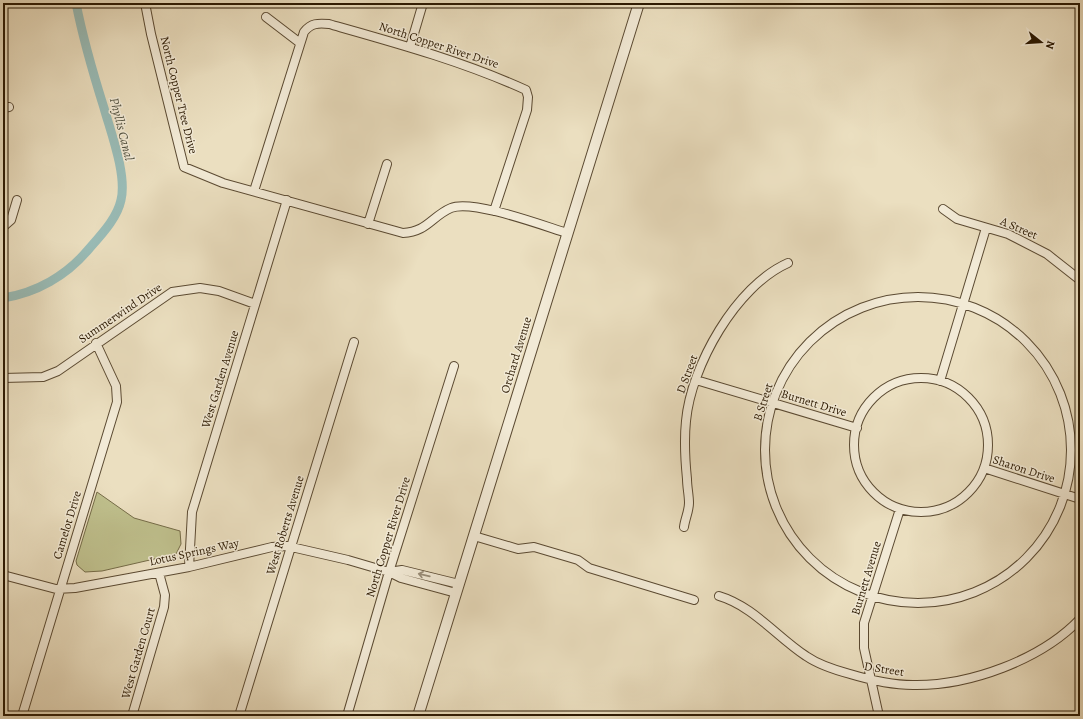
<svg xmlns="http://www.w3.org/2000/svg" width="1083" height="719" viewBox="0 0 1083 719" font-family="Alegreya,serif">
	<style>
		.green { fill: #bfc08d; stroke: #756c48 }
		.lines { fill: none; stroke-linecap: round; stroke-linejoin: round }
		.canal { stroke: #99bcb7; stroke-width: 9 }
		.minor-casing { stroke: #5b4a32; stroke-width: 10 }
		.tertiary-casing { stroke: #5b4a32; stroke-width: 12 }
		.minor { stroke: #f2ead6; stroke-width: 8 }
		.tertiary { stroke: #f2ead6; stroke-width: 10 }
		.oneway { stroke: #988c77 }
		.labels { text-anchor: middle; dominant-baseline: central; stroke-width: 3; stroke-linejoin: round; paint-order: stroke }
		.street-label { font-size: 12px; fill: #2b1902; stroke: #f2ead6 }
		.water-label { font-size: 13px; font-style: italic; fill: #525241; stroke: #f2ead6 }
	</style>
	<rect width="100%" height="100%" fill="#ebdfc0"/>
	<filter id="stains"><feTurbulence type="fractalNoise" baseFrequency=".005" numOctaves="4"/><feColorMatrix values="0 0 0 0 .2 0 0 0 0 .09 0 0 0 0 .02 0 0 0 .5 -.17"/></filter>
	<radialGradient id="worn" r=".72"><stop offset=".6" stop-color="#630" stop-opacity="0"/><stop offset="1" stop-color="#630" stop-opacity=".3"/></radialGradient>
	<path class="green" d="M97,492L134,518L180,531L181,544L176,554L102,571L85,572L77,565L76,561Z"/>
	<g class="lines">
		<path class="canal" d="M3,298C36,293 66,276 88,250C100,236 117,219 121,200C127,175 111,133 104,108C93,73 83,39 76,3"/>
		<defs>
			<path id="minor" d="M145,3L151,34L184,167L223,183L403,233C427,232 432,216 451,208C472,199 544,226 567,233
				M266,17L300,43
				M410,47L423,3
				M3,108L9,107
				M254,191L304,32C311,23 318,23 329,24C396,43 462,61 526,90L528,97L527,110L494,211
				M943,209L957,219L1008,234L1047,254L1080,280
				M368,224L387,164
				M3,227L11,220L17,200
				M765 450a153 153 0 1 1 306 0a153 153 0 1 1-306 0Z
				M3,378L43,377L58,371L172,292L200,288L219,291L255,304
				M854 445a67 67 0 1 1 134 0a67 67 0 1 1-134 0Z
				M696,380L857,428
				M940,381L986,228
				M984,468L1080,499
				M684,527C685,519 689,511 689,503C689,495 687,487 687,479C685,459 684,440 686,421C691,366 736,286 788,263
				M474,536L518,549L534,547L578,560L589,568L694,600
				M189,567L192,512L287,200
				M389,572L402,570L459,584
				M3,575L56,589L75,588L189,567L272,547L287,546L348,560L389,572L401,578L456,593
				M719,596C753,606 777,637 806,656C819,665 835,670 850,674C870,680 892,685 913,685C969,686 1041,660 1080,619
				M22,716L117,402L116,386L96,343
				M132,716L164,607L165,595L159,573
				M239,716L354,342
				M347,716L389,572L454,366
				M879,716L864,648V623L900,509"/>
			<path id="tertiary" d="M418,716L639,3"/>
		</defs>
		<use href="#minor" class="minor-casing"/>
		<use href="#tertiary" class="tertiary-casing"/>
		<use href="#minor" class="minor"/>
		<use href="#tertiary" class="tertiary"/>
	</g>
	<defs><path id="oneway-shaft" d="M-6 0H5M1.5-3L5.5 0L1.5 3" fill="none" stroke-width="1.6" stroke-linecap="round" stroke-linejoin="round"/></defs>
	<use class="oneway" href="#oneway-shaft" transform="translate(424 575) rotate(-167)"/>
	<g class="labels">
		<g class="street-label">
			<text transform="translate(439 45) rotate(18)">North Copper River Drive</text>
			<text transform="translate(179 95) rotate(76)">North Copper Tree Drive</text>
			<text transform="translate(1019 228) rotate(23)">A Street</text>
			<text transform="translate(120 313) rotate(-34)">Summerwind Drive</text>
			<text transform="translate(516 355) rotate(-73)">Orchard Avenue</text>
			<text transform="translate(687 374) rotate(-70)">D Street</text>
			<text transform="translate(220 379) rotate(-73)">West Garden Avenue</text>
			<text transform="translate(763 402) rotate(-72)">B Street</text>
			<text transform="translate(814 403) rotate(17)">Burnett Drive</text>
			<text transform="translate(1024 469) rotate(18)">Sharon Drive</text>
			<text transform="translate(67 525) rotate(-73)">Camelot Drive</text>
			<text transform="translate(285 525) rotate(-73)">West Roberts Avenue</text>
			<text transform="translate(388 537) rotate(-73)">North Copper River Drive</text>
			<text transform="translate(194 552) rotate(-12)">Lotus Springs Way</text>
			<text transform="translate(866 578) rotate(-73)">Burnett Avenue</text>
			<text transform="translate(138 653) rotate(-74)">West Garden Court</text>
			<text transform="translate(884 669) rotate(9)">D Street</text>
		</g>
		<g class="water-label">
			<text transform="translate(122 129) rotate(76)">Phyllis Canal</text>
		</g>
	</g>
	<rect width="1083" height="719" fill="none" stroke="#ebdfc0" stroke-width="16"/>
	<rect x="4" y="4" width="1075" height="711" fill="none" stroke="#2b1902" stroke-width="2"/>
	<rect x="8" y="8" width="1067" height="703" fill="none" stroke="#2b1902"/>
	<g transform="translate(1041 42) rotate(107)" stroke="#f2ead6" stroke-width="3" paint-order="stroke">
	<path d="M0-3L7 15L0 10L-7 15Z" fill="#2b1902"/>
	<text y="-6" font-size="11" font-weight="bold" text-anchor="middle" fill="#2b1902">N</text>
	</g>
	<rect width="100%" height="100%" filter="url(#stains)"/>
	<rect width="100%" height="100%" fill="url(#worn)"/>
</svg>
